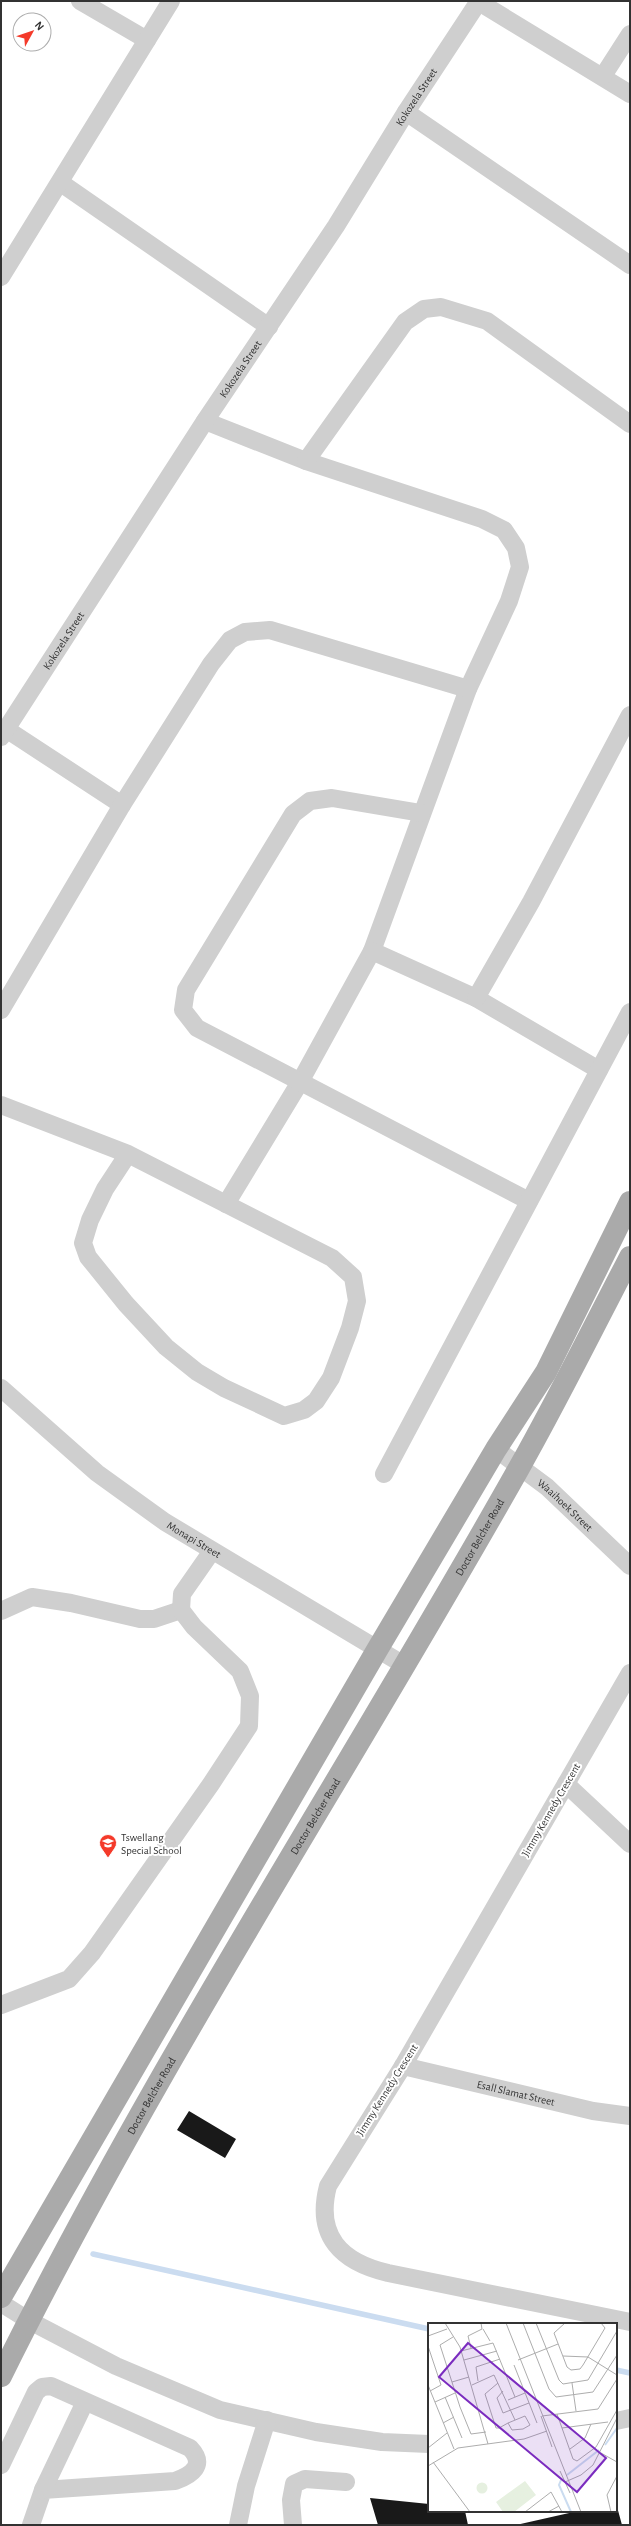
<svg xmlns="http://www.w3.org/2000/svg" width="631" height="2526" viewBox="0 0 631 2526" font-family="'Alegreya Sans',sans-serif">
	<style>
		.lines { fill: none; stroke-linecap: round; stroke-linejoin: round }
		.stream { stroke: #cbdcf0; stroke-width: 5.5 }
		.building { fill: #191919 }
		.minor { stroke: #cfcfcf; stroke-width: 18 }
		.major { stroke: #aaa; stroke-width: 22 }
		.labels { text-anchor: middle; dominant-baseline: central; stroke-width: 4; stroke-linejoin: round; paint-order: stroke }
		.street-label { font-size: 11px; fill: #323232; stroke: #fff }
		.poi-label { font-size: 11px; fill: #323232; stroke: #fff; text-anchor: start }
		.inset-river { fill: none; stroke: #cbdcf0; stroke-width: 2 }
		.inset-road { fill: none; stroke: #adadad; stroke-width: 1 }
		.view { fill: #7b2cbf; fill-opacity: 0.15; stroke: #7b2cbf; stroke-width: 2 }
		.inset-edge { fill: none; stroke: #323232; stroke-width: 2 }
	</style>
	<rect width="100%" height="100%" fill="#fff"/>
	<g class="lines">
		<path class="stream" d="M93,2254L429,2329
			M616,2370L630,2373"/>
	</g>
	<path class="building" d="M189,2111L236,2139L225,2158L177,2130Z
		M370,2498L429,2504V2511H465L468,2525H378Z
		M616,2503L622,2525H516L578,2511H616Z"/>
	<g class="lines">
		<g class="minor">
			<path d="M80,1L147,40"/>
			<path d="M479,2L630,94"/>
			<path d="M603,76L630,34"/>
			<path d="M406,112L630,265"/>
			<path d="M61,183L269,327"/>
			<path d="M1,277L171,1"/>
			<path d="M205,421L306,461L482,519L504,530L516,548L520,567L509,601L468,689L372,951L300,1082L226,1204"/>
			<path d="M306,461L405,322L424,309L441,307L487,321L630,424"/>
			<path d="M6,729L122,805"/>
			<path id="s1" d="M1,737L205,421L336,226L406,112L479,1"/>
			<path d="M421,813L332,798L310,801L293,814L186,990L183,1010L197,1028L529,1201"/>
			<path d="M372,951L476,998L599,1070"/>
			<path d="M476,998L531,902L630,715"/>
			<path d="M1,1010L122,805L211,664L230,640L245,632L270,630L468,689"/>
			<path d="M1,1105L128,1154L332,1258L353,1277L357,1301L350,1328L331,1378L316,1401L304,1410L284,1416L224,1388L197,1372L166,1347L126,1304L88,1257L83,1243L90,1220L105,1189L128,1154"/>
			<path id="s2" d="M1,1388L97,1473L165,1522L404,1665"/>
			<path id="s3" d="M496,1449L547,1487L630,1566"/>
			<path d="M384,1474L630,1012"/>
			<path d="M1,1611L32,1597L71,1603L140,1619H154L181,1610"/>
			<path d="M630,1673L403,2066L328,2186C315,2236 341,2262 388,2273L630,2322"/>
			<path d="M566,1784L630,1844"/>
			<path d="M1,2005L69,1979L92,1953L211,1784L249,1726L250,1696L240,1671L194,1627L181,1610L182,1594L212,1551"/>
			<path id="s4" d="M403,2066L593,2111L630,2116"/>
			<path d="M1,2303L28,2320L116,2366L220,2410L316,2432L382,2442L429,2444"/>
			<path d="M616,2421L630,2418"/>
			<path d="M1,2465L36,2392L42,2387L51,2386L190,2448C206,2465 192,2475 175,2481L43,2490L31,2525"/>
			<path d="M43,2490L85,2402"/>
			<path d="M238,2525L246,2486L267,2420"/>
			<path d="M293,2525L291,2500L294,2484L305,2479L346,2482"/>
		</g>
		<g class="major">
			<path d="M1,2297L377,1650L496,1449L546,1372L630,1202"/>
			<path id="s5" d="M1,2376C156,2063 348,1772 519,1468C558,1399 593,1328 630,1257"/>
		</g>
	</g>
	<defs>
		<symbol id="school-pin" viewBox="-11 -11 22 30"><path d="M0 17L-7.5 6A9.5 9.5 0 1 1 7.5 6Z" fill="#f43a2a" stroke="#fff"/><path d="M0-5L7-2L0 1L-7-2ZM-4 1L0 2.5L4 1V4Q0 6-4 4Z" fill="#fff"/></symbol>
	</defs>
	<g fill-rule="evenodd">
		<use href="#school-pin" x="98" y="1833" width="20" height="27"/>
	</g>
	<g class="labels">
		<g class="street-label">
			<text stroke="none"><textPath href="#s1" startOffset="763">Kokozela Street</textPath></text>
			<text stroke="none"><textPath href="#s1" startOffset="439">Kokozela Street</textPath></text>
			<text stroke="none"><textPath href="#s1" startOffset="115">Kokozela Street</textPath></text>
			<text stroke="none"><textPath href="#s3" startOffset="89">Waaihoek Street</textPath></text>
			<text stroke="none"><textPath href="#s5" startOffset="966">Doctor Belcher Road</textPath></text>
			<text stroke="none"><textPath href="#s2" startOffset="246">Monapi Street</textPath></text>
			<text transform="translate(551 1810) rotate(-60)">Jimmy Kennedy Crescent</text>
			<text stroke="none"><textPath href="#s5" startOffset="642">Doctor Belcher Road</textPath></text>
			<text transform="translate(387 2090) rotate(-58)">Jimmy Kennedy Crescent</text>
			<text stroke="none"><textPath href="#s4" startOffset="116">Esall Slamat Street</textPath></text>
			<text stroke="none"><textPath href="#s5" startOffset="318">Doctor Belcher Road</textPath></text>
		</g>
		<g class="poi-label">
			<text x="121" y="1837">Tswellang<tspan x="121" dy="13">Special School</tspan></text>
		</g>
	</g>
	<g transform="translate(428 2323)">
		<rect width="189" height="189" fill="#fff"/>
		<path d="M97,158L108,172L86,189H75L68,179ZM48.5 165a5.5 5.5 0 1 1 11 0a5.5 5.5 0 1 1-11 0Z" fill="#e6f0e0"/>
		<path class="inset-river" d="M177,122L189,105M139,152L171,127M133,157L131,162L143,189"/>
		<path class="inset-road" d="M17,0L32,24L60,121M78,0L153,189M95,0L121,66L128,74L165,69L189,32M108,0L131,57L135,61L160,57L189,8M137,0L126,10L139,44L143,47L152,46L155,42L177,5L173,0M55,6L62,18M0,13L19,6M25,14L12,22L32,84L43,111L58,109M0,23L13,62L2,68M43,25L40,13L54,6L53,0M33,28L65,20L87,74M135,33L160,34L189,52M36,37L69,28M90,37L130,21M86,42L109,100M50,58L48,44L72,36M24,59L41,54M70,60L57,71L68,105H71L80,100L97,93L102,102L95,106L84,107L80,100M144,60L148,88M0,62L26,126M44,62L66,52L87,97M75,68L69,75L75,90L101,80M17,74L34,115M80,77L97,70M7,79L27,70M129,91L145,136L149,138L168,124L189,87M113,93L124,124M114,93L170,86L189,56M15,100L26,94M134,105L180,99M0,125L19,110M142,126L157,115L163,101M173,130L189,139M5,139L42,189M0,143L30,125L96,116L119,108M132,148L142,170M137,159L153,152L165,142L189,95M97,189L123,169L134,189M120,189L131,183M183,189L179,172L189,153"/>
		<path class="view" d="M40,20L178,135L149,169L11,54Z"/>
		<rect width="189" height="189" class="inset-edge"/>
	</g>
	<rect width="631" height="2526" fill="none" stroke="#323232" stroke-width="4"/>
	<g transform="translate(32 32) rotate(50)"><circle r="19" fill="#ffffff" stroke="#adadad"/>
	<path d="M0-3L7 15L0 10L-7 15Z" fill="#f43a2a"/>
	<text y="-6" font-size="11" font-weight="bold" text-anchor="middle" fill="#323232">N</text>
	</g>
</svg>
